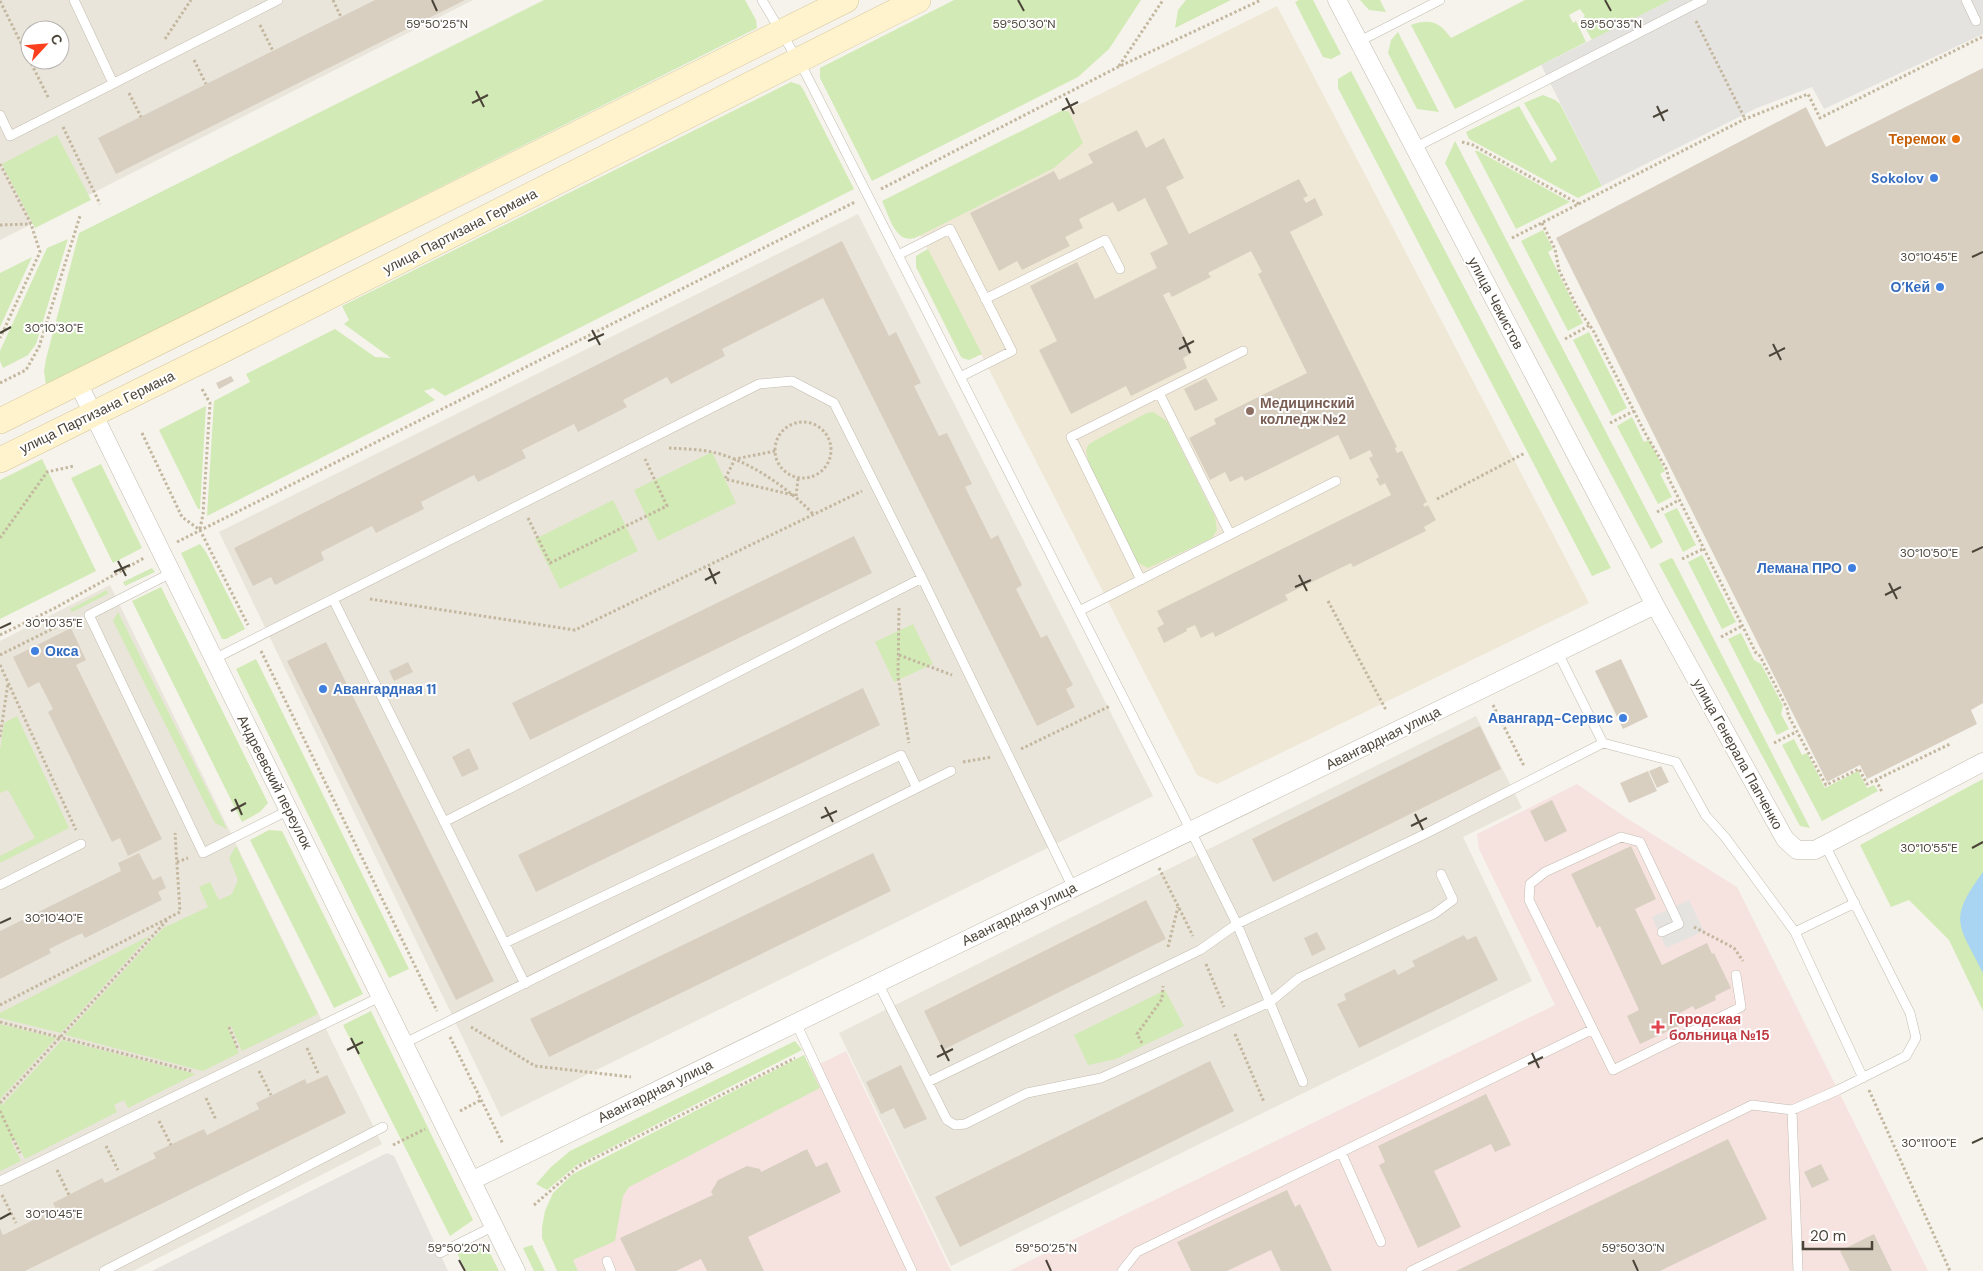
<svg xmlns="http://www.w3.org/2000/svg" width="1983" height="1271" viewBox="0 0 1983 1271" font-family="'DM Sans',sans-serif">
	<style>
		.residential { fill: #eae5da; fill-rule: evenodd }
		.industrial { fill: #e6e2dd }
		.education { fill: #efe8d6 }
		.medical { fill: #f6e3e0 }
		.green { fill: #d2eab5 }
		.parking { fill: #e5e3e0 }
		.water { fill: #a9d4f2 }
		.building { fill: #d8cfc1 }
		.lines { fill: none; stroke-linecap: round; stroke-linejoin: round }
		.service-casing { stroke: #c2bbae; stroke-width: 10 }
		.minor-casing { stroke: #c2bbae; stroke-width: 19 }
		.secondary-casing { stroke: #d6c79b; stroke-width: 26 }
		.path { stroke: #c4b79f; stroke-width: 3; stroke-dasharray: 2.5 2.5; stroke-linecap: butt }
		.service { stroke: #fff; stroke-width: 9 }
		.minor { stroke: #fff; stroke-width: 18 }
		.secondary { stroke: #fff3cd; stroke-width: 25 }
		.ticks { fill: none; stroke: #4b4439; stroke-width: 2 }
		.food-dot { fill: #e8710a; stroke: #fff; stroke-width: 2 }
		.shop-dot { fill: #3f7fe0; stroke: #fff; stroke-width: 2 }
		.education-dot { fill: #8d6e63; stroke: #fff; stroke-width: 2 }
		.health-dot { fill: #e0444e; stroke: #fff; stroke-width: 2 }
		.labels { text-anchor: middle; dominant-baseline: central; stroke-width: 4; stroke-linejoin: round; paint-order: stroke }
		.food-label { font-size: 14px; font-weight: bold; fill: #c56008; stroke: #fff; text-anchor: end }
		.shop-label { font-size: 14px; font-weight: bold; fill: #366cbe; stroke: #fff; text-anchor: end }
		.street-label { font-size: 14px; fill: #4b4439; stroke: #fff }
		.education-label { font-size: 14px; font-weight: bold; fill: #785e54; stroke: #fff; text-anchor: start }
		.health-label { font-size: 14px; font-weight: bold; fill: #be3a42; stroke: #fff; text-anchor: start }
		.ticks-label { font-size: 12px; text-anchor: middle; fill: #4b4439; stroke: #fff; stroke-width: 4; stroke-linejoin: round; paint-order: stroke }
	</style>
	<rect width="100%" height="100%" fill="#f6f3ec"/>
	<path class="residential" d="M0,0H473L0,240ZM30,30H60V60H30Z
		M858,214L1153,796L501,1117L219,532Z
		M110,585L382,1144L133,1271H0V641Z
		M1476,716L1522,808L1463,837L1532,981L951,1266L839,1033Z"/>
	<path class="industrial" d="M387,1153L394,1156L448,1271H152Z"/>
	<path class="education" d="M1277,6L1589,603L1217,784L1197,775L899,194Z"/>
	<path class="medical" d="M1577,784L1625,817L1737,887L1928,1271H1009L1555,1005L1479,849L1477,834Z
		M846,1051L951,1271H569L565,1191Z"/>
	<path class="green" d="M544,0H745L756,20L757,28L46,385L44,371L46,359L79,233Z
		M954,0H1141L1109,49L1078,77L872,181L820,78V68Z
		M1186,0H1231L1175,28L1178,10Z
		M1299,0H1313L1341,54L1331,59L1323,57L1295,2Z
		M1360,0H1380L1386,12L1369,10Z
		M1525,0H1671L1592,40L1581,20L1585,16L1580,9L1569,15L1573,23L1576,21L1586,42L1455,109L1411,25C1430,18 1440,22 1451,38Z
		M1398,32L1439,112L1417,109L1388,53L1391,40Z
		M1351,71L1611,568L1592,576L1338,88V79Z
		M791,82L800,85L803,89L854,189L445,396L433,388L424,391L435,400L207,516L214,401L250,382L246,374L335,329L375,357L391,358L344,324L349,320L342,306Z
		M1543,95L1555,100L1560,104L1602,186L1578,198L1469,139L1466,132L1519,106L1551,163L1557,159L1524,103Z
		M1063,110L1069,112L1083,143L1054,168L915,238C895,244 889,215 882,201Z
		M57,135L91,200L35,228L2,164Z
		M1455,141L1663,542L1651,549L1445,163Z
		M1475,151H1478L1570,202L1516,229Z
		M1543,230L1553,249L1548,252L1583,323L1568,331L1521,241Z
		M68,239L36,344L28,355L3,368L0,361V351L47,248Z
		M928,249L982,354L969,360L962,358L960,355L916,267V256Z
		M32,257L0,327V273Z
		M1589,332L1627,408L1612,416L1573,340Z
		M206,406L200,509H198L159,430Z
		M1153,412L1167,421L1215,517L1217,530L1212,538L1148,568L1138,563L1089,464L1086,451L1088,445L1094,441L1147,413Z
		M1632,417L1644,442L1649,440L1665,471L1660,474L1672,497L1658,504L1617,426Z
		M712,452L736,503L658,541L634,490Z
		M42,459L96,571L0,619V480Z
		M101,464L142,548L113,563L71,478Z
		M613,500L638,551L560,589L535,539Z
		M1677,508L1696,545L1683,552L1664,514Z
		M200,544L206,552L245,629L226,639H222L181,553Z
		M1702,555L1736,622L1722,629L1688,562Z
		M1671,558L1673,559L1810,828L1800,826L1659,564Z
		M152,568L155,572L125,586L123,582Z
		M161,587L268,803L260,812L242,822L132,601Z
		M107,590L108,594L72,612L70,609Z
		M118,612L227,829L215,823L113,621Z
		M913,624L933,664L894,682L875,642Z
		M1741,633L1754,660L1761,664L1783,706L1781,714L1789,729L1777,735L1728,639Z
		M256,659L409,969L389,978L236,669Z
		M17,716L69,828L0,863V856L35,838L8,790L0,793V750L4,723Z
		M1794,739L1802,755L1807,753L1825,788L1858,771L1867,788L1874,785L1878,791L1822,821L1782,745Z
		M1983,779V1011L1949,940L1909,900L1891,907L1860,845Z
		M269,830L282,831L363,994L334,1008L250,840Z
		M236,846L318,1014L242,1051L231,1026L228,1027L239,1053L203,1071L65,1035L163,928L208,907L199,887L210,882L219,900L232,894L238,880L229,858Z
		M149,936L61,1033L0,1018V1013Z
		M1165,990L1184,1026L1116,1059L1088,1065L1074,1035Z
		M371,1011L473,1220L450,1236L343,1025Z
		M0,1024L56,1038L0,1099L2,1105L62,1040L196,1074L128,1108L124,1100L114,1105L117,1112L25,1159L15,1139L11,1141L21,1161L0,1171Z
		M795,1041L802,1050L577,1165L547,1190L536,1184L551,1167L570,1151Z
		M804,1055L820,1088L629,1187L623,1196L615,1241L573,1260L578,1271H557L542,1238V1227L545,1211L553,1193L573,1174Z
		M532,1245L545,1271H534L523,1248Z
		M487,1247L499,1271H466L457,1253L464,1249Z"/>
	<path class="parking" d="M1671,0H1983V34L1824,109L1812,87L1757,108L1602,186L1541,65Z
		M1689,900L1704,931L1666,948L1652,917Z"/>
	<path class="water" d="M1983,872V973C1959,924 1947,921 1983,872Z"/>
	<path class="building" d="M375,0H465L116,174L98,138Z
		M1983,68V703L1971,710L1977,724L1867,779L1860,765L1827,782L1556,238L1806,107L1826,147Z
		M1137,130L1146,148L1164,138L1184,178L1166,187L1189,234L1299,179L1308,196L1303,198L1306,203L1315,198L1323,215L1290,232L1397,447L1395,448L1397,453L1402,451L1427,502L1423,504L1425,507L1428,505L1436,520L1424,527L1426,531L1353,567L1351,563L1285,595L1288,600L1215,637L1213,632L1201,638L1195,625L1186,629L1187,631L1164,643L1157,628L1164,624L1157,611L1391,495L1385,483L1380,486L1376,479L1379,477L1369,458L1373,456L1370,450L1350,460L1338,435L1245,481L1242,476L1230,482L1225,472L1210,480L1189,438L1216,424L1214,419L1307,373L1258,274L1262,272L1251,251L1208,273L1211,277L1172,297L1169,292L1163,295L1192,353L1183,358L1187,368L1131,396L1126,386L1071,414L1039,350L1057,341L1030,286L1077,262L1095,299L1157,268L1150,253L1168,244L1145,198L1118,212L1113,202L1079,219L1083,228L1065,237L1070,246L1022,270L1017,261L999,271L970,213L1054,171L1059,180L1093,163L1088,154Z
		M842,241L889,336L896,332L921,383L914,386L939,436L947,433L972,484L965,487L991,539L998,535L1022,585L1016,589L1041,638L1047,635L1073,685L1066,689L1075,707L1037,726L823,298L722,349L725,356L671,384L667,377L623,400L627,407L578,432L574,424L522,450L526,458L478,482L474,475L421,502L424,509L376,533L372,526L321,552L324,560L275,585L271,577L253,586L234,548Z
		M231,376L234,381L219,389L216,383Z
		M1206,378L1218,400L1195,411L1184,389Z
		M854,536L872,573L530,740L512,703Z
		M71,628L86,660L76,665L162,839L128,856L120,838L112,842L48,712L53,709L39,682L28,688L13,657Z
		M326,642L494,981L456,1000L287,661Z
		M1621,659L1648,717L1623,729L1595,671Z
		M408,662L413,672L394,681L389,671Z
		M863,688L880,725L536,892L518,855Z
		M1480,726L1501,769L1273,882L1252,839Z
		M469,748L479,769L462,777L452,757Z
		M1661,766L1669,782L1657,788L1649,771Z
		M1648,771L1657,791L1629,803L1620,783Z
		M1552,800L1567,831L1545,842L1530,811Z
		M1631,846L1656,899L1635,909L1662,965L1707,943L1712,954L1714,953L1731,988L1715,996L1716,1000L1695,1010L1693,1006L1676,1015L1681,1025L1640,1044L1627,1016L1639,1010L1600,926L1597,928L1571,874Z
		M139,853L153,880L161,876L166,888L158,892L162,900L85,938L82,933L49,949L51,953L0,979V931L121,871L118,863Z
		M873,853L891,891L549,1057L530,1019Z
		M1146,900L1166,939L943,1050L924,1011Z
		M1317,932L1326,949L1312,956L1304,938Z
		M1464,935L1467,940L1476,936L1498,980L1359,1048L1337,1004L1346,1000L1344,994L1395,969L1398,975L1415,966L1412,961Z
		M1210,1061L1234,1111L960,1247L935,1197Z
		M901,1065L927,1119L904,1129L894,1108L881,1114L866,1082Z
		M327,1075L346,1113L25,1271H0V1228L3,1235L56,1209L53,1203L102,1178L105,1183L156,1158L153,1153L204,1129L207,1135L259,1109L256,1103L305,1079L307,1084Z
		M1486,1094L1511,1145L1495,1152L1491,1144L1434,1171L1461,1227L1418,1248L1379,1165L1385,1162L1378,1146Z
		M1728,1139L1767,1219L1660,1271H1456Z
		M807,1149L816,1167L827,1162L841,1192L748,1237L764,1271H707L701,1259L676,1271H636L620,1238L713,1195L711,1192L718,1180L747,1166L760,1169L761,1172Z
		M1821,1164L1829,1180L1812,1188L1804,1172Z
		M1287,1190L1295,1207L1300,1204L1332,1271H1281L1271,1250L1227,1271H1191L1177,1242Z
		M1874,1234L1892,1271H1850L1840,1251Z"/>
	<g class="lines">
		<defs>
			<path id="service" d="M74,0L113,83
				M762,0L806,74L1181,811L1237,924L1303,1082
				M1966,0L1976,21
				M1358,42L1440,0
				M0,115L10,136L278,0
				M1414,148L1703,0
				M898,255L950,229L1012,351L960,377
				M985,299L1105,240L1120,269
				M1159,393L1230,534
				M171,573L89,615L203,853L289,810
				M1141,580L1071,437L1243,351
				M333,599L525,984
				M1079,611L1336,481
				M214,659L759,384L792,381L834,403L922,578L1073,888
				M1603,743L1676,762L1706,816L1725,837L1795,932L1863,1078
				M444,822L922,578
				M0,885L81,844
				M1662,932L1679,924L1640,842L1621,837L1545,872L1530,884L1529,900L1613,1070L1741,1007L1736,975
				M1795,932L1855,903
				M505,943L901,755L917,788
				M878,983L947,1120L955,1125L965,1124L1027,1093L1101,1078L1270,1002L1299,978L1434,914L1453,900L1441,874
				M796,1023L912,1271
				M405,1043L951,771
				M928,1082L1200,950L1237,924L1427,833L1603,743L1558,653
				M1792,1110L1798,1271
				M1341,1152L1381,1242
				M0,1181L382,996
				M440,1253L494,1226
				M607,1261L611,1271
				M104,1271L383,1127
				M1122,1271L1137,1252L1593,1029
				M1411,1271L1752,1105L1792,1110L1838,1090L1906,1056L1916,1038L1910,1013L1825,845"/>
			<path id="minor" d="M1337,0L1655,605L1785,839L1797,850H1815L1983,762
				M78,383L516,1271
				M473,1180L1655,605"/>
			<path id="secondary" d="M0,421L846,0
				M0,460L221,351L918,0"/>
		</defs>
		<use href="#service" class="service-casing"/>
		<use href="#minor" class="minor-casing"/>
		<use href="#secondary" class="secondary-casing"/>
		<path class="path" d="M333,0L341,17
			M0,1L49,99
			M1696,21L1745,119
			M260,25L273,51
			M165,39L191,0
			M194,60L206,84
			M1119,66L1163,0
			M129,93L141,117
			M63,127L100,204
			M1462,142L1473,145L1579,204
			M0,164L31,224L40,252L0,338
			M881,189L1118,67L1261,0
			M1542,223L1555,249L1559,270L1578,309L1593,330L1645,433L1667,470L1668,477L1756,653L1760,656L1788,710V715L1826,785L1859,769L1867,784L1950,744
			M0,225L31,224
			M1512,238L1745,119L1808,94L1820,118L1982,37
			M1565,339L1590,325
			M0,383L26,370L39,347L80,216
			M775 450a28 28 0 1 1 56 0a28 28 0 1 1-56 0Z
			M1610,423L1634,411
			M142,433L182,517L200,530L248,625
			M669,448C683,449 698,449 712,452C747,459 790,489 814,515
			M775,451L735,459L725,479L793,495
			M796,496L798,479
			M1437,499L1525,453
			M1657,512L1679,500
			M528,518L550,563L667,506L645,459
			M200,529L203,514L210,403L202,389
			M0,538L47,472L74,466
			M177,542L855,202
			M1682,559L1703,549
			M370,599L575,630L862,491
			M1328,601L1386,710
			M899,608L898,677L909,743
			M0,635L57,607L144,558
			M1721,637L1742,626
			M261,651L437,1011
			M0,655L74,618
			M899,655L952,675
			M0,665L76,830
			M1493,705L1524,766
			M0,737L8,683
			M1774,743L1796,732
			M1021,749L1110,706
			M963,762L992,757
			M1876,780L1882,792
			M177,862L188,858
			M1159,868L1193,936
			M1694,927L1734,948L1743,961
			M1168,947L1178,907
			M1206,964L1224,1007
			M0,1005L180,912L175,833
			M0,1022L191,1071
			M229,1027L238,1049
			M471,1027L535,1066L631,1077
			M1235,1034L1264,1102
			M450,1037L503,1144
			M1142,1043L1137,1034L1162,999L1163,986
			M307,1048L318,1073
			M259,1071L271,1095
			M1869,1090L1950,1271
			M206,1098L216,1120
			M0,1103L167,920
			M0,1111L20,1153
			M460,1111L481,1100
			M159,1121L171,1145
			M393,1145L425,1129
			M106,1146L118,1170
			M57,1170L69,1195
			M2,1195L16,1223
			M534,1205L579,1166L795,1058"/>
		<use href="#service" class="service"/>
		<use href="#minor" class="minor"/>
		<use href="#secondary" class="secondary"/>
	</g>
	<path class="ticks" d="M432,0L437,11M1018,0L1024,11M1605,0L1611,11M476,91L484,107M1066,98L1074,114M472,103L488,95M1657,106L1664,121M1062,110L1078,102M1653,117L1668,110M1972,257L1983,252M592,330L600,345M0,333L11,327M1183,337L1190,353M588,341L604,334M1773,344L1781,360M1179,349L1194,341M1769,356L1785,348M1972,552L1983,547M118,561L126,576M709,568L716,584M114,572L130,565M1299,575L1307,591M705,580L720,572M1889,583L1897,599M1295,587L1311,580M1885,595L1901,587M0,628L11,623M235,799L242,815M825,807L833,822M231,811L246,803M1415,814L1423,830M821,818L837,811M1411,826L1427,818M1972,848L1983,842M0,923L11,918M351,1038L359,1054M941,1045L949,1061M347,1050L363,1042M1532,1053L1539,1068M937,1057L953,1049M1528,1064L1543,1057M1972,1143L1983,1138M0,1219L11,1213M459,1260L465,1271M1046,1260L1051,1271M1633,1260L1638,1271"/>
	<circle class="food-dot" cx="1956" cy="139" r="5"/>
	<g class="shop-dot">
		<circle cx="1934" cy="178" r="5"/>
		<circle cx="1940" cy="287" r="5"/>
		<circle cx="1852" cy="568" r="5"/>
		<circle cx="35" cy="651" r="5"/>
		<circle cx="323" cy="689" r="5"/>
		<circle cx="1623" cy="718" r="5"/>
	</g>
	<circle class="education-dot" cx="1250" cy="411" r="5"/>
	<path class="health-dot" d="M1655.5 1019.5h5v5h5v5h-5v5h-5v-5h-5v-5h5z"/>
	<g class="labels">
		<g class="food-label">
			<text x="1946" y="139">Теремок</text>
		</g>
		<g class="shop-label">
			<text x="1924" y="178">Sokolov</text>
			<text x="1930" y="287">О’Кей</text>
			<text x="1842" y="568">Лемана ПРО</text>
			<text x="45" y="651" text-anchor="start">Окса</text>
			<text x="333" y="689" text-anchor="start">Авангардная 11</text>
			<text x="1613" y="718">Авангард-Сервис</text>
		</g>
		<g class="street-label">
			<text transform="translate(460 231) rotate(-27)">улица Партизана Германа</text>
			<text transform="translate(1496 303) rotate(62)">улица Чекистов</text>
			<text transform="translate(97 412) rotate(-26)">улица Партизана Германа</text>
			<text transform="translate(1383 738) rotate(-26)">Авангардная улица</text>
			<text transform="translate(1738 754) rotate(61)">улица Генерала Папченко</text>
			<text transform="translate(275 782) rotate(63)">Андреевский переулок</text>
			<text transform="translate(1019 914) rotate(-26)">Авангардная улица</text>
			<text transform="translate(655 1091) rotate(-26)">Авангардная улица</text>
		</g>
		<g class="education-label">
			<text x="1260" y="403">Медицинский<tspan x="1260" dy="16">колледж №2</tspan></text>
		</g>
		<g class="health-label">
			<text x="1669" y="1019">Городская<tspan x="1669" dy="16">больница №15</tspan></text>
		</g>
	</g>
	<g class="ticks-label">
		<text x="437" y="28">59°50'25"N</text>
		<text x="1024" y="28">59°50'30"N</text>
		<text x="1611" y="28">59°50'35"N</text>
		<text x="1929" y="261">30°10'45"E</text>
		<text x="54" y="332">30°10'30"E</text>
		<text x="1929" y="557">30°10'50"E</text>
		<text x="54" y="627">30°10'35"E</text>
		<text x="1929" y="852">30°10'55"E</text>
		<text x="54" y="922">30°10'40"E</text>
		<text x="1929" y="1147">30°11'00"E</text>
		<text x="54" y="1218">30°10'45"E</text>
		<text x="459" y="1252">59°50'20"N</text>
		<text x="1046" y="1252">59°50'25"N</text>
		<text x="1633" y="1252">59°50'30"N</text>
	</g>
	<g transform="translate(45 45) rotate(64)"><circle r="24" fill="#ffffff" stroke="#b7b4b0"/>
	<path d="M0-4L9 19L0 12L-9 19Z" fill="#fc3f1d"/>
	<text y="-8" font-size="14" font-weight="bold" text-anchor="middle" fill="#4b4439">С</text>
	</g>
	<path d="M1803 1241v8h69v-8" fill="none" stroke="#4b4439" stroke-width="2.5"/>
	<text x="1810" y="1241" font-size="15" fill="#4b4439" stroke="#ffffff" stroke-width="4" paint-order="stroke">20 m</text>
</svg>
